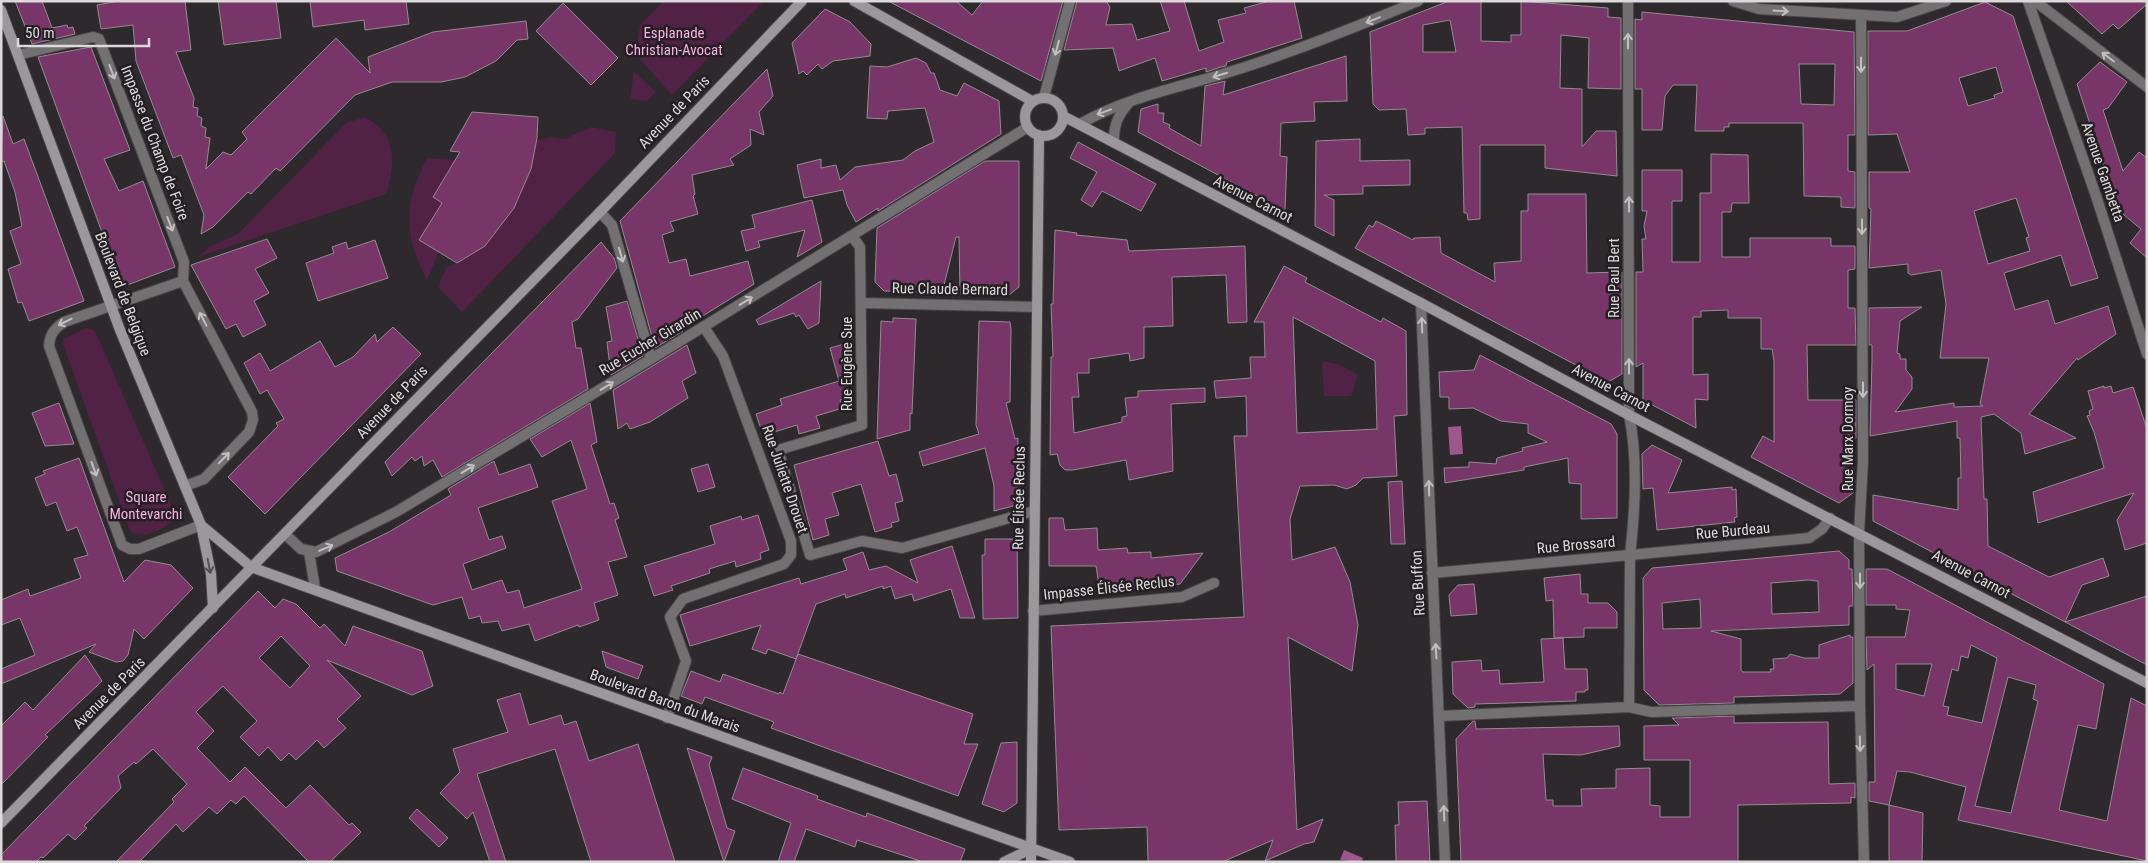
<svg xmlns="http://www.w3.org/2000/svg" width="2148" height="863" viewBox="0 0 2148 863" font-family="'Roboto Condensed',sans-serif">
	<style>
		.green { fill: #522146 }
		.water { fill: #9d578b }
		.building { fill: #783668; stroke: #928c90; fill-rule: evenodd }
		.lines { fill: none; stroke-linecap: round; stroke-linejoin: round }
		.lane-casing { stroke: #4a4548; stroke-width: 12 }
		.street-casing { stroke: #4a4548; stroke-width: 12 }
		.secondary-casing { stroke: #4a4548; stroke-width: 12 }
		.lane { stroke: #737072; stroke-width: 10 }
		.street { stroke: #737072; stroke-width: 10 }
		.secondary { stroke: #9c979a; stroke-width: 10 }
		.oneway { stroke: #c2bfc1 }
		.oneway2 { stroke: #544f52 }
		.labels { text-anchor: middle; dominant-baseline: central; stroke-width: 5; stroke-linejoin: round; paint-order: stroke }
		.park-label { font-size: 15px; fill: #fcafe6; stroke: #241f22 }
		.street-label { font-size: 15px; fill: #dcd9db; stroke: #241f22 }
	</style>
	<rect width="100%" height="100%" fill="#2e292c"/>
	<path class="green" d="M664,1H764L672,95L636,55L640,25Z
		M634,71L656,92L647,101L630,99Z
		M365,117C397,134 396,163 386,194L198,257L209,247L238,234L346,123Z
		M591,127L616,132L615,153L462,312L439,288L440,281L446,268L460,261L508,216L527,179L536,141L550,137L565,139Z
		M427,158L455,160L433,197L448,206L438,209L419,240L439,252L427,280C403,235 404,202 427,158Z
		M86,328L93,329L96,333L172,507L171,522C161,531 141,540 130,531L63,344V339Z
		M1324,361L1340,365L1358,375L1351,396H1324L1322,364Z"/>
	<path class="water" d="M1461,426L1463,454L1450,455L1448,427Z
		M1344,850L1363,858L1362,862L1340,860Z"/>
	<path class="building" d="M15,1H42L52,28L67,25L68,28L73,27L75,34L32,44Z
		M119,1H185L191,50L176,52L194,98L193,107L198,108L197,116L202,118L201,126L206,128L205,137L210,138L206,169L223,152L231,155L247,139L242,132L336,38L370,73L368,57L433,32L526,21L528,39L517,40L496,61L465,77L441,82H392L355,95L280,171L276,168L251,194L248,192L213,227L201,234L204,215L181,155L173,158L136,61L133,25L101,29L97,5Z
		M218,1H276L281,38L224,45Z
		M310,1H406L409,24L365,30L364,20L313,27Z
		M888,1H956L972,15L983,1H1063L1041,81Z
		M1077,1H1106L1110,7L1106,25L1132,24L1137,40L1170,31L1160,1H1184L1199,51L1224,42L1218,20L1246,13L1244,8L1270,1H1294L1302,38L1227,62L1226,66L1221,67L1206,72V68L1162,81L1155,58L1119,71L1113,48L1064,50Z
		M1449,1H1481V41L1511,42V35H1521V1L1608,8V17L1621,18V89L1588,88L1589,38L1561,35L1560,88L1582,89V147L1596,131H1616L1617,176L1545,168V145H1480V219L1468,220L1467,213H1464L1462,127L1425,128V134L1408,135L1406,109L1379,110L1373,104L1370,32ZM1450,20L1456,52H1423V25Z
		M2066,1H2147V4L2121,27L2118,29L2113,24L2102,34Z
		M1985,2L2013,16L2098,278L2071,286L2061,255L2004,273L2015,310L2048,300L2055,324L2108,306L2116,334L2078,360L2077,358L2029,414L2076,438L2025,454L2021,433L1994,414L1981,417L1984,499H1987L1988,546L2049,577L2103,558L2109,576L2082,585L2065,622L2147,596V665L1873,521V495L1958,510V478H1961L1960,438H1957V421L1870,436L1872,360V345H1869V308L1922,307L1900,321L1897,353L1900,354V359H1906V370L1912,377V389L1895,412L1954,403V407L1983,406L1980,404L1989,358H1940L1946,304L1941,270L1911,275L1908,273V264L1869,268L1871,209L1869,208V172H1910L1897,134L1868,135V31H1907ZM1996,67L2003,92L1994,95L1995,98L1968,106L1959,78ZM2016,198L2029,237L2026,238L2030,251L1988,264L1974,211Z
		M563,3L618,58L591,85L536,31Z
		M825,9L850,22L871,44L870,56L833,61L822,69L818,64L807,75L803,71L799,74L792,43Z
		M1642,12L1854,32L1855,135H1848V171L1855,172V208L1841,207V197L1804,196L1803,123H1729V127H1724V131H1695L1697,85H1673L1665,96L1662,130H1642V89H1635V19L1642,20ZM1799,64H1835L1834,105L1801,104Z
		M91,47L130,150L104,159L119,191L143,181L175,267L122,287L38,57Z
		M1346,56L1347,101L1314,102L1315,121L1281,123L1280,156L1287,157L1285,211L1138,132L1141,109L1158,104V113H1164L1163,122L1170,125L1169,128L1201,146L1205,86L1225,81L1223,95Z
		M916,58L926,63L931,73H934L940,90L957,96L964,83L999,101L1001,134L878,211V208L856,222L847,205L843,190L804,198L797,165L821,159V168L836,165L840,180L855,167L903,160L915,151L934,142L925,108L888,111L887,119L867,118L870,66L887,67Z
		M2100,62L2127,82L2108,108L2103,110L2123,171L2139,152L2147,158V258L2130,243L2141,229L2118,210L2077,84Z
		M767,69L773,96L759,112L764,135L750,129L751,145L730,159L734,165L692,175L695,194L693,196L698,214L670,222L674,231L662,235L669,263L686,259L690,276L748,261L754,284L682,329L683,331L655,348L620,221Z
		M472,112L538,117L537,138L531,169L514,208L485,246L457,263L419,240L442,203L433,197L460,152L450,151Z
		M3,116L13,144L24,139L84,301L29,321L22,302L18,303L8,269L21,264L10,231L22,226L15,192L4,161L1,162Z
		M1360,139V161L1410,160V185L1363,186V194L1324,195L1334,200V236L1315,226L1316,141Z
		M1078,142L1156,184L1141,211L1102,191L1092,207L1081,200L1097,172L1070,158Z
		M1711,154L1748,155L1749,203H1732L1731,212H1722V257H1750V238H1831V246H1855V269L1848,270V308H1855L1856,345H1807L1808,400H1856V438L1849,440V479H1855L1854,492L1839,503L1751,457L1763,436L1774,442V361L1772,349H1761V318H1728V310L1701,311V317H1693V375L1708,374V400L1695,399L1696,428L1643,400V363L1636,367V272H1643L1642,239H1646L1644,226L1647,211H1642V170H1682V201H1672V262H1700V193H1711Z
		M985,161H1019V287L1009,295L960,294L959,237H956L942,293L884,291L875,282L877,228Z
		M1528,194H1586L1587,273L1622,272V374L1608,382L1355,248L1369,225L1373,227L1376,221L1413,240L1414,238L1440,237L1441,253L1495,282L1494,263L1521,261V211H1528Z
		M812,200L822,242L797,257L805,230L758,241L760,247L746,251L741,231L755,228L752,215Z
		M1055,230L1077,233L1076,235L1127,240L1129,251L1245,246L1247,322L1228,323L1226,275L1172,277L1173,326L1144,327V358L1130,361L1129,353L1089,359V373H1077L1079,397H1072L1074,433L1122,422V417L1127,416L1125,398L1138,397V391L1205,388V402L1171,404L1173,471L1129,480L1126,460L1073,470H1065L1060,465L1057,454L1050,455L1051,357H1053L1051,304H1053Z
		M267,239L277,258L255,269L269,293L254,301L266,325L243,337L236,324L226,329L191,265Z
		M375,240L388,278L318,301L306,263L334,253L332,247L346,242L348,249Z
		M601,242L614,258L617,268L578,319L572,322L576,348H581L588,389L442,477L433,460L424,466L422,456L415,461L412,457L392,476L385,462Z
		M1284,266L1307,278L1305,282L1381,322L1383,318L1406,331L1407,415L1394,416L1397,476L1363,478L1356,485L1347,489L1334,485L1300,486L1290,519L1292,560L1335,547L1350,582L1358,625L1352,671L1288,637L1297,830L1323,819L1314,842L1304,844L1265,861L1273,840L1222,862H1148L1147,827L1059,830L1051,626L1244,617L1234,436H1247L1246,396L1216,398L1214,381L1251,378L1250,357H1265L1264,322H1254ZM1293,317L1375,361L1377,429L1297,433Z
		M821,281L819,323L808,329L799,315L796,317L794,313L759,325L756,320Z
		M627,301L643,356L611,375L607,342L612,341L606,307Z
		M893,318L916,319L912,414L910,413V430L877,439L881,321L893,322Z
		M979,321L1010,322L1011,330L1010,402L1006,403L1015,439L1018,438L1017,505L994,511V486L985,448L923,466L919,452L979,434L976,425Z
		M393,327L421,354L265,514L228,477L278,426L276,423L284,419L267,390L260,394L244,363L260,353L270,371L320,341L335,367L353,357L375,334L377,342Z
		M848,343L847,398L840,400L843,408L816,416L820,428L799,434L797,425L771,433L770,426L761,429L756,414L782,405L780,399L839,381L830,348Z
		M687,345L696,373L682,381L688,398L650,422L630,429L627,423L618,429L613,390Z
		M1480,355L1611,424L1617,434V518L1581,519V484L1569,483L1568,458L1524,467V470L1445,483L1444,468L1469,467V462L1496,464L1497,458L1523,451L1522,448L1547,442L1528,433V424L1501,421L1473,408L1449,409V397H1440L1439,372L1474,370Z
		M2104,386V388L2111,386L2113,393L2133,387L2147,429V543L2125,550L2117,520L2134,493L2038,523L2033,492L2104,468L2094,432L2087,416L2090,415L2089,411L2093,409L2088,391Z
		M59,403L74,444L45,446L32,413Z
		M590,403L597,442L591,445L610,504L614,503L619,518L615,520L627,557L608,562L618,595L594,603L599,620L579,627L578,625L535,641L529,624L502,631L498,621L482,623L480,616L469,619L462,597L433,605L337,571L335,558L389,532L451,495L448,489L494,461L499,475L530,464L538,487L478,508L489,540L502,536L506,548L463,564L472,590L502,580L507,593L519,590L524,608L582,589L552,501L587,489L571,440L542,457L530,439Z
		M878,441L889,476L896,474L903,501L895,503L899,521L891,523L892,527L875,532L861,484L832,493L839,515L825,519L829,535L813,540L794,465Z
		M1652,445L1682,460L1668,493L1732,487V490L1736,489L1737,517L1734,518L1735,522L1657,530L1653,488L1643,489L1642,454Z
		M79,458L124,582L145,560L171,565L193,588L144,639L134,629L128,655L123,661L116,662L89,652L96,644L1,684V669L35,655L20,618L1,625V600L28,589L30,596L81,578L74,559L88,555L77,527L67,531L56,502L46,506L35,478L45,474L43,471Z
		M708,464L715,487L698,492L691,469Z
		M1402,481L1405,544H1391L1388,482Z
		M758,515L769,550L760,553L761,559L736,567L735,561L709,569L710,573L671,586L673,590L654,596L644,566L715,544L710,526L741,516L742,520Z
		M1049,518H1063L1065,530L1097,528L1098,550L1127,548L1128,553L1151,552V558L1203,553L1180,584L1100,592L1096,566H1049Z
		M985,539H1017L1018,618L983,619L982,555H985Z
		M952,546L975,618H960L951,589L914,601L912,594L895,599L891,586L883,589V586L846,598L845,594L816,604L796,659L768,649L766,654L752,649L761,625L690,646L680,615L799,578L801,584L847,570L843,559L863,552L869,570L886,566L918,583L910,560Z
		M1839,551L1849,560V569H1852L1853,606H1849V625L1711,631L1741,639V670L1743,672H1771L1770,669H1774L1773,659L1787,658L1790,654L1804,658H1819V645L1850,635V637H1853V683L1840,694L1734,697V703L1659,705L1644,690L1643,578L1652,568ZM1808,580L1818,581L1819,612L1772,614L1771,583ZM1700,599L1701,628L1663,629L1662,603Z
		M1866,569H1887L2104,684L2096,729L2078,725L2059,810L2107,821L2131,698L2147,706V861L1958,820L1966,787L1910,772L1897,771L1889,805L1869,801V782H1875L1874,664L1867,670L1866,637H1905L1910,610L1896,609V605H1866ZM1971,645L1997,658L1982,723L1947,715L1949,707L1943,706L1952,669L1958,671L1961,656L1968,658ZM1896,664H1932L1924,696L1896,689ZM2008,677L2036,685L2033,699L2038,701L2011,813L1975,806Z
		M1580,574L1581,594H1588V603H1608L1617,612V628H1584V637L1554,638L1553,600L1546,601L1544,578Z
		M1474,584L1477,614L1451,616L1449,595L1458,585Z
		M258,591L275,608L283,599L296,604L320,628L324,624L345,646L353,626L422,651L433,686L412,695L327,660L361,696L337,719L346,728L324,748L317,740L296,760L289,753L281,761L268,747L259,756L240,737L257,721L223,686L196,712L214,731L197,748L230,782L245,767L286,808L310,785L349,825L352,823L361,832L330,862H309L244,796L236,804L231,800L217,814L209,807L183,832L176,824L139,862H116L174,802L172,799L187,784L153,749L136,764L134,762L118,776L121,788L84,826L87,828L75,840L68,834L43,858L41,857L36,862H1V855ZM281,636L310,666L290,688L259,658Z
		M1563,638L1565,669H1587L1588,690H1585V692H1576V701L1475,704V707L1468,708L1453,694L1452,662L1481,660L1482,671L1499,670L1500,684L1544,682L1541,639Z
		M602,651L643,666L638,679L606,667Z
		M798,654L973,714L964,744H978L958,796L771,728L774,722L705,697L702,704L681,696L691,671L720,682L723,674L779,694L780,692L783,694Z
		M85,655L102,681L45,735L48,737L1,785V726L25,702L33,710Z
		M520,693L529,725L561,715L564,725L576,721L589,761L638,744L675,862H591L555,749L477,774L506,862H490L473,812L467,819L440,793L460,772L453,749L508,732L497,700Z
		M1734,716V723L1828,722L1829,784L1855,783V798L1851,797V803L1738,805V862H1461L1456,739L1473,721H1475L1476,729L1619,726L1620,746L1581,755L1543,754L1546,800H1553V806H1582L1581,789L1616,788V769L1650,768V805L1660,806V817H1690V760H1644V726L1679,725L1672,718Z
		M1017,742V803L1004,812L982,804L1001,743Z
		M687,748L712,757L709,765L727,828L735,831L724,862Z
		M743,768L818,796L817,799L866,817L867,813L965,849L960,862H923L857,840L855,847L806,829L794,862H778L791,823L732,799Z
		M1427,801L1430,862H1396L1395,825H1399L1398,802Z
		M1889,805L1923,813L1922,862H1889Z
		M417,809L448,838L439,847L409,818Z"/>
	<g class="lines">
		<defs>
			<path id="lane" d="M667,718L686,661L670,617L683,599L784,564L791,555V541L723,356L704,327"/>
			<path id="street" d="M1628,1L1629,415C1638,457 1635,512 1630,555L1809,538L1822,529L1830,518
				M1733,1L1759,9L1897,17L1946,1
				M2028,1L2096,196L2147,354
				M2035,1L2147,87
				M1861,16L1863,461L1859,533L1860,706L1864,862
				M18,55L93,37L99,39L184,262L183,281
				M1044,97L1070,1
				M1080,124C1123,99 1175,88 1223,74C1289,54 1354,28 1418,1
				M1114,142C1113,126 1118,115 1128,104
				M600,212L612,225L651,359
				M852,236L860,247L862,425L778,450L810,555L862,541L902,548L1034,511
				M862,303L1037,307
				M1421,303L1445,862
				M185,486L204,479L249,432L253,420L252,412L183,281L64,322C54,329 50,334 49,346L122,545L130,549H139L201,525
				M285,534L301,549L316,552L396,512L651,359L1028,127
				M309,552L315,588
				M1432,573L1630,555L1629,707
				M1033,611L1182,597L1214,583
				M1440,716L1629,707L1651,712L1860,706"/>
			<path id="secondary" d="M854,1L1032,101
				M1,10L120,330L201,525L251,567L1070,862
				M1025 117a19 19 0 1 1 38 0a19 19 0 1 1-38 0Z
				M1063,116L1421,303L1629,415L2147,683
				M201,525L211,574L213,608
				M1,823L600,212L802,1
				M1004,862L1031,849
				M1031,862L1039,135"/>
		</defs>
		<use href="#lane" class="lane-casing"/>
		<use href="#street" class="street-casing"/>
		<use href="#secondary" class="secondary-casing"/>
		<use href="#lane" class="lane"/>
		<use href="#street" class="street"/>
		<use href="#secondary" class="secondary"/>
	</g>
	<defs><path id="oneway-shaft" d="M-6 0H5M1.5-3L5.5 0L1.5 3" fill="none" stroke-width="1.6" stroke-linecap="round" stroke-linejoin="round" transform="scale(1.25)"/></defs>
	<g class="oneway">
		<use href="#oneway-shaft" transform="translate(1781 11) rotate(4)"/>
		<use href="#oneway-shaft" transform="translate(1373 20) rotate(158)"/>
		<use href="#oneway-shaft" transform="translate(1628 41) rotate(-90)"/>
		<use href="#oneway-shaft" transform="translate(1057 48) rotate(105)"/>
		<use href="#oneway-shaft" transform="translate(2108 57) rotate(-143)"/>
		<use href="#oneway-shaft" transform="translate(1861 65) rotate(90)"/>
		<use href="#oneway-shaft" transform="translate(112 72) rotate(69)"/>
		<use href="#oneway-shaft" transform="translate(1220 75) rotate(163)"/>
		<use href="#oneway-shaft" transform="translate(1104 112) rotate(160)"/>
		<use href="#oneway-shaft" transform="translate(1629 204) rotate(-90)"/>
		<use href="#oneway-shaft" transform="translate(170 224) rotate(69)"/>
		<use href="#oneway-shaft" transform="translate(1862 227) rotate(90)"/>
		<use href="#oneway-shaft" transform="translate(621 255) rotate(74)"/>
		<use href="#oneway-shaft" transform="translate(746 301) rotate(-31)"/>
		<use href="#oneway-shaft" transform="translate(203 319) rotate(-118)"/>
		<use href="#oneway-shaft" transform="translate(65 322) rotate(154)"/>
		<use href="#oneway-shaft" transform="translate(1422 325) rotate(-92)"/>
		<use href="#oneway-shaft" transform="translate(1629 366) rotate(-90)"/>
		<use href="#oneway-shaft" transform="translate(607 386) rotate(-31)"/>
		<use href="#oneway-shaft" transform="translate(1863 390) rotate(90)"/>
		<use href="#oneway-shaft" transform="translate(224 458) rotate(-46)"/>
		<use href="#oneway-shaft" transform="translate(94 469) rotate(70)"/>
		<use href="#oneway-shaft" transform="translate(468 469) rotate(-31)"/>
		<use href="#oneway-shaft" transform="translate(1429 488) rotate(-92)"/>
		<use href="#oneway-shaft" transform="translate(326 548) rotate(-23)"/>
		<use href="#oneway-shaft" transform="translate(1860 581) rotate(90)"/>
		<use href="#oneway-shaft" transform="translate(1436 651) rotate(-93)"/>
		<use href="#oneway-shaft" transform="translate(1860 744) rotate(89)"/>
		<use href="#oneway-shaft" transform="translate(1444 813) rotate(-92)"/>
	</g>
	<use class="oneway2" href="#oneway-shaft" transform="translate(209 566) rotate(79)"/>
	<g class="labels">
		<g class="park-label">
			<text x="674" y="33">Esplanade<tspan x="674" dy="17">Christian-Avocat</tspan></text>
			<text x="146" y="497">Square<tspan x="146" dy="17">Montevarchi</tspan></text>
		</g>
		<g class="street-label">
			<text transform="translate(674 112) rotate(-46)">Avenue de Paris</text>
			<text transform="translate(155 143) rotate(69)">Impasse du Champ de Foire</text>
			<text transform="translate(2103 172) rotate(71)">Avenue Gambetta</text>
			<text transform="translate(1253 199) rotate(27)">Avenue Carnot</text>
			<text transform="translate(1614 278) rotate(-90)">Rue Paul Bert</text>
			<text transform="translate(950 289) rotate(1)">Rue Claude Bernard</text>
			<text transform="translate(123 294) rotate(69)">Boulevard de Belgique</text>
			<text transform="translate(650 342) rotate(-31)">Rue Eucher Girardin</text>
			<text transform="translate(847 364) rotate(-90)">Rue Eugène Sue</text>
			<text transform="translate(1611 388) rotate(28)">Avenue Carnot</text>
			<text transform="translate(392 402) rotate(-46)">Avenue de Paris</text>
			<text transform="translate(1848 439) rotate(-90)">Rue Marx Dormoy</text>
			<text transform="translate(785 479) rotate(71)">Rue Juliette Drouet</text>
			<text transform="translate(1019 498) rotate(-89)">Rue Élisée Reclus</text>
			<text transform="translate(1733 531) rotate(-5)">Rue Burdeau</text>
			<text transform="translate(1576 545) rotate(-5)">Rue Brossard</text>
			<text transform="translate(1971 574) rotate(28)">Avenue Carnot</text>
			<text transform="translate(1418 583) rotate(-93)">Rue Buffon</text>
			<text transform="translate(1109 588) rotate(-6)">Impasse Élisée Reclus</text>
			<text transform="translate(109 693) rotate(-45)">Avenue de Paris</text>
			<text transform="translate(665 701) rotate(20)">Boulevard Baron du Marais</text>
		</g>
	</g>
	<rect width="2148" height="863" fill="none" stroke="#dcd9db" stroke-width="5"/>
	<path d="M18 38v8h131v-8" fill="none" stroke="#dcd9db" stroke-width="2.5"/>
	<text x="25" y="38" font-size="15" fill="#dcd9db" stroke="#241f22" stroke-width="4" paint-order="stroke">50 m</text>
</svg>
